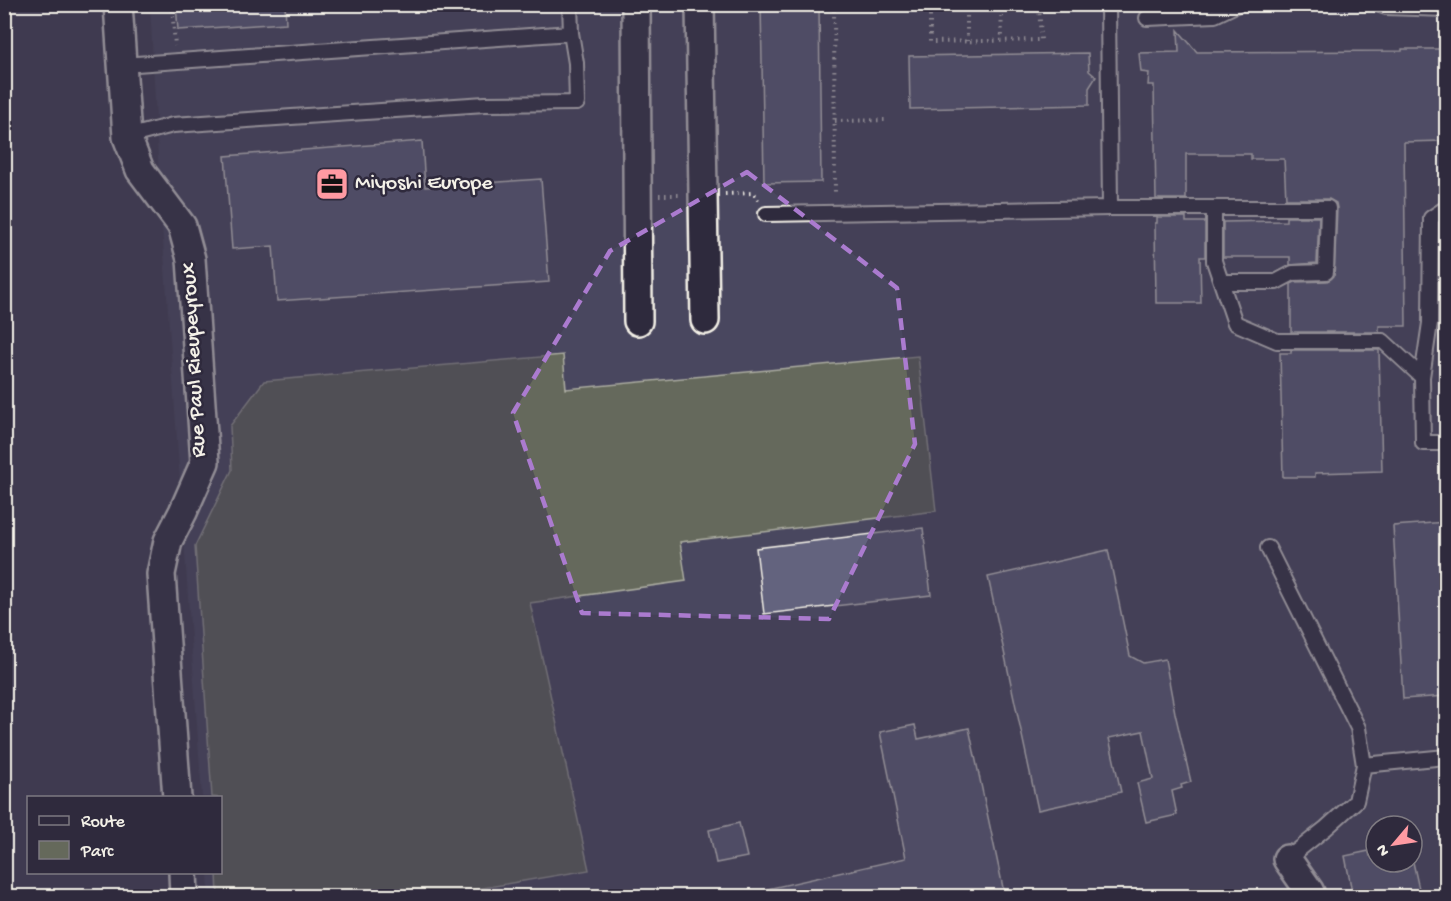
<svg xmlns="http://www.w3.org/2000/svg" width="1451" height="901" viewBox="0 0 1451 901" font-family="'Gochi Hand',sans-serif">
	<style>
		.built { fill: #4a475e; fill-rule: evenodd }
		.green { fill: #65695b; stroke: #acada2; stroke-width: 1.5 }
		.building { fill: #63647e; stroke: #f4f1e8; stroke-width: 1.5 }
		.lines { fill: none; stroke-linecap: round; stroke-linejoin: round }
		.service-casing { stroke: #f4f1e8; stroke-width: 18 }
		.minor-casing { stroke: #f4f1e8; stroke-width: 32 }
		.path { stroke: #f4f1e8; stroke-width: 4; stroke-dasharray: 1.5 4.5; stroke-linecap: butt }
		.service { stroke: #2f2a3d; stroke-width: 14 }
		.minor { stroke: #2f2a3d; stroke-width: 27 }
		.marked { fill: none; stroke: #ab7bcf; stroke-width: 4.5; stroke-dasharray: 12 8; stroke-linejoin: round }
		.labels { text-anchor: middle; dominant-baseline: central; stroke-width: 5; stroke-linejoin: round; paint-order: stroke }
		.poi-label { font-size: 22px; fill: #f4f1e8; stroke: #2f2a3d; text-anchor: start }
		.street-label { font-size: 22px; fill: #f4f1e8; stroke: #2f2a3d }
	</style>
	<rect width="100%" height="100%" fill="#3f3b50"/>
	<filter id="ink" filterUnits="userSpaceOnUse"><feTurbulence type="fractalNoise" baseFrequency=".0167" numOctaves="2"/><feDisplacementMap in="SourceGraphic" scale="12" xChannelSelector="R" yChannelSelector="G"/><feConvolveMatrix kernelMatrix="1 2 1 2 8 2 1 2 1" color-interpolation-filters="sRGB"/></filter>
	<g filter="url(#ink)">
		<path class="built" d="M150,5H1446V896H209L208,873L220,872V798L202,797L160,197ZM1376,826H1412V862H1376Z"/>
		<path class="green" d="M563,355L566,389L918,356L936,511L680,542L686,581L530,603L589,870L435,896H218L217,873L220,872V798L212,797L195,546L232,470L230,426L264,381Z"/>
		<path class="building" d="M176,4H285L286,23L178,30Z
			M761,4H819L821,182L764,183Z
			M1178,30L1197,52L1402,51V49H1446V106H1443L1444,141L1404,142L1406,326H1379V332H1291V284L1295,282L1327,281L1331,279L1334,276L1337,208L1336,203L1329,199H1286L1284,159H1251V154H1186V199H1156L1154,85H1148L1149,73L1141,72L1139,53L1179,52Z
			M1088,53L1089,71L1096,77L1089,88V105L910,109L909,56Z
			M422,141L425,187L541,179L549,282L277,301L273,246L232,249L225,156Z
			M1157,217H1186V222H1205V257H1200L1201,303H1156L1155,223H1157Z
			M1286,217H1319L1317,263L1290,265V257H1223V222L1286,221Z
			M1291,350H1379L1382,471L1315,473V477H1283L1280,353H1291Z
			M1446,522V696L1403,699L1393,526Z
			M923,528L931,595L764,614L756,548Z
			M1108,550L1130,656L1143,663L1165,659L1175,713L1191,782L1181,785L1182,788L1172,791L1177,815L1146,822L1137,783L1153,779L1143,731L1109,738L1121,792L1038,810L988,577Z
			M915,725L918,739L969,728L1005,897H768L767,889L906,858L880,732Z
			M739,823L747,857L716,863L709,830Z
			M1369,851L1370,856L1376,855V862H1413L1419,889L1386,897H1353L1345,856Z"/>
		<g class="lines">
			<defs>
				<path id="service" d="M1377,4L1386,7L1446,9
					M1147,18L1215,15L1238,4
					M122,65L571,33L570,4
					M127,137L173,125L485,104L577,103L576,63L571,33
					M1110,208H1328L1326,272L1293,273L1276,282H1221
					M1214,208V261L1235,323L1277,341H1383L1422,377L1423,443H1446
					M766,214L1110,208L1108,4
					M1422,377L1430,323L1431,218L1446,208
					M1268,548L1358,728L1364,765
					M1287,859L1326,828L1356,801L1364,765L1446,757"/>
				<path id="minor" d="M118,4L127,137L140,170L182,226L191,259L205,462L183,512L168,541L161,574L177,798
					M636,4L638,321
					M700,4L705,320
					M1287,859L1310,892V896
					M183,872L184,896"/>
			</defs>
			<use href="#service" class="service-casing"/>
			<use href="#minor" class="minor-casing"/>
			<path class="path" d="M172,4L175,46
				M834,4L835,196
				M930,4V42L1041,40L1039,4
				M967,4V41
				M1001,4L1002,40
				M835,121L889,120
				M725,194L754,193L758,200
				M659,195H679"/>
			<use href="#service" class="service"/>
			<use href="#minor" class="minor"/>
		</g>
	</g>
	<path d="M0 0H1451V901H0ZM747,172L897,288L915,444L829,619L582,613L513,413L610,251Z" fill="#3f3b50" fill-opacity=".55" fill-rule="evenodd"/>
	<path class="marked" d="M747,172L897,288L915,444L829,619L582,613L513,413L610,251Z"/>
	<defs>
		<symbol id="office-square" viewBox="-11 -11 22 22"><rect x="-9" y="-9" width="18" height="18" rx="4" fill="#ff9aa2" stroke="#2f2a3d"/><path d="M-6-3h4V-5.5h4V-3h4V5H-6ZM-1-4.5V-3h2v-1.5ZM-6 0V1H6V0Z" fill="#111"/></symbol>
	</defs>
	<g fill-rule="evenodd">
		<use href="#office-square" x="313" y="165" width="38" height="38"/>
	</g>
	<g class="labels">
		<g class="poi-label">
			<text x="355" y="184">Miyoshi Europe</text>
		</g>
		<g class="street-label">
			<text transform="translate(195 360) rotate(-93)">Rue Paul Rieupeyroux</text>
		</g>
	</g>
	<rect width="1451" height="901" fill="none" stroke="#2f2a3d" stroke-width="24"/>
	<rect x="12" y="12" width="1427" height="877" fill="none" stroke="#f4f1e8" stroke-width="2" filter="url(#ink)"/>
	<rect x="27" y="796" width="195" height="78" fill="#2f2a3d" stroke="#7e7a81" stroke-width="1.5"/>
	<rect x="39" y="816" width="30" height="9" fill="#2f2a3d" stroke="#7e7a81" stroke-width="1.5"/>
	<text x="81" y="826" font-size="18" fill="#f4f1e8">Route</text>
	<rect x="39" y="841" width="30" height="18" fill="#65695b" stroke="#7e7a81" stroke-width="1.5"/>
	<text x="81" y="856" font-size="18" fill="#f4f1e8">Parc</text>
	<g transform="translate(1394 844) rotate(241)"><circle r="28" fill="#2f2a3d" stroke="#7e7a81" stroke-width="1.5"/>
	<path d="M0-4.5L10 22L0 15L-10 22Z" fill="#ff9aa2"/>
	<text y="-9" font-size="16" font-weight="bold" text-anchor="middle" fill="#f4f1e8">N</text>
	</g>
</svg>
